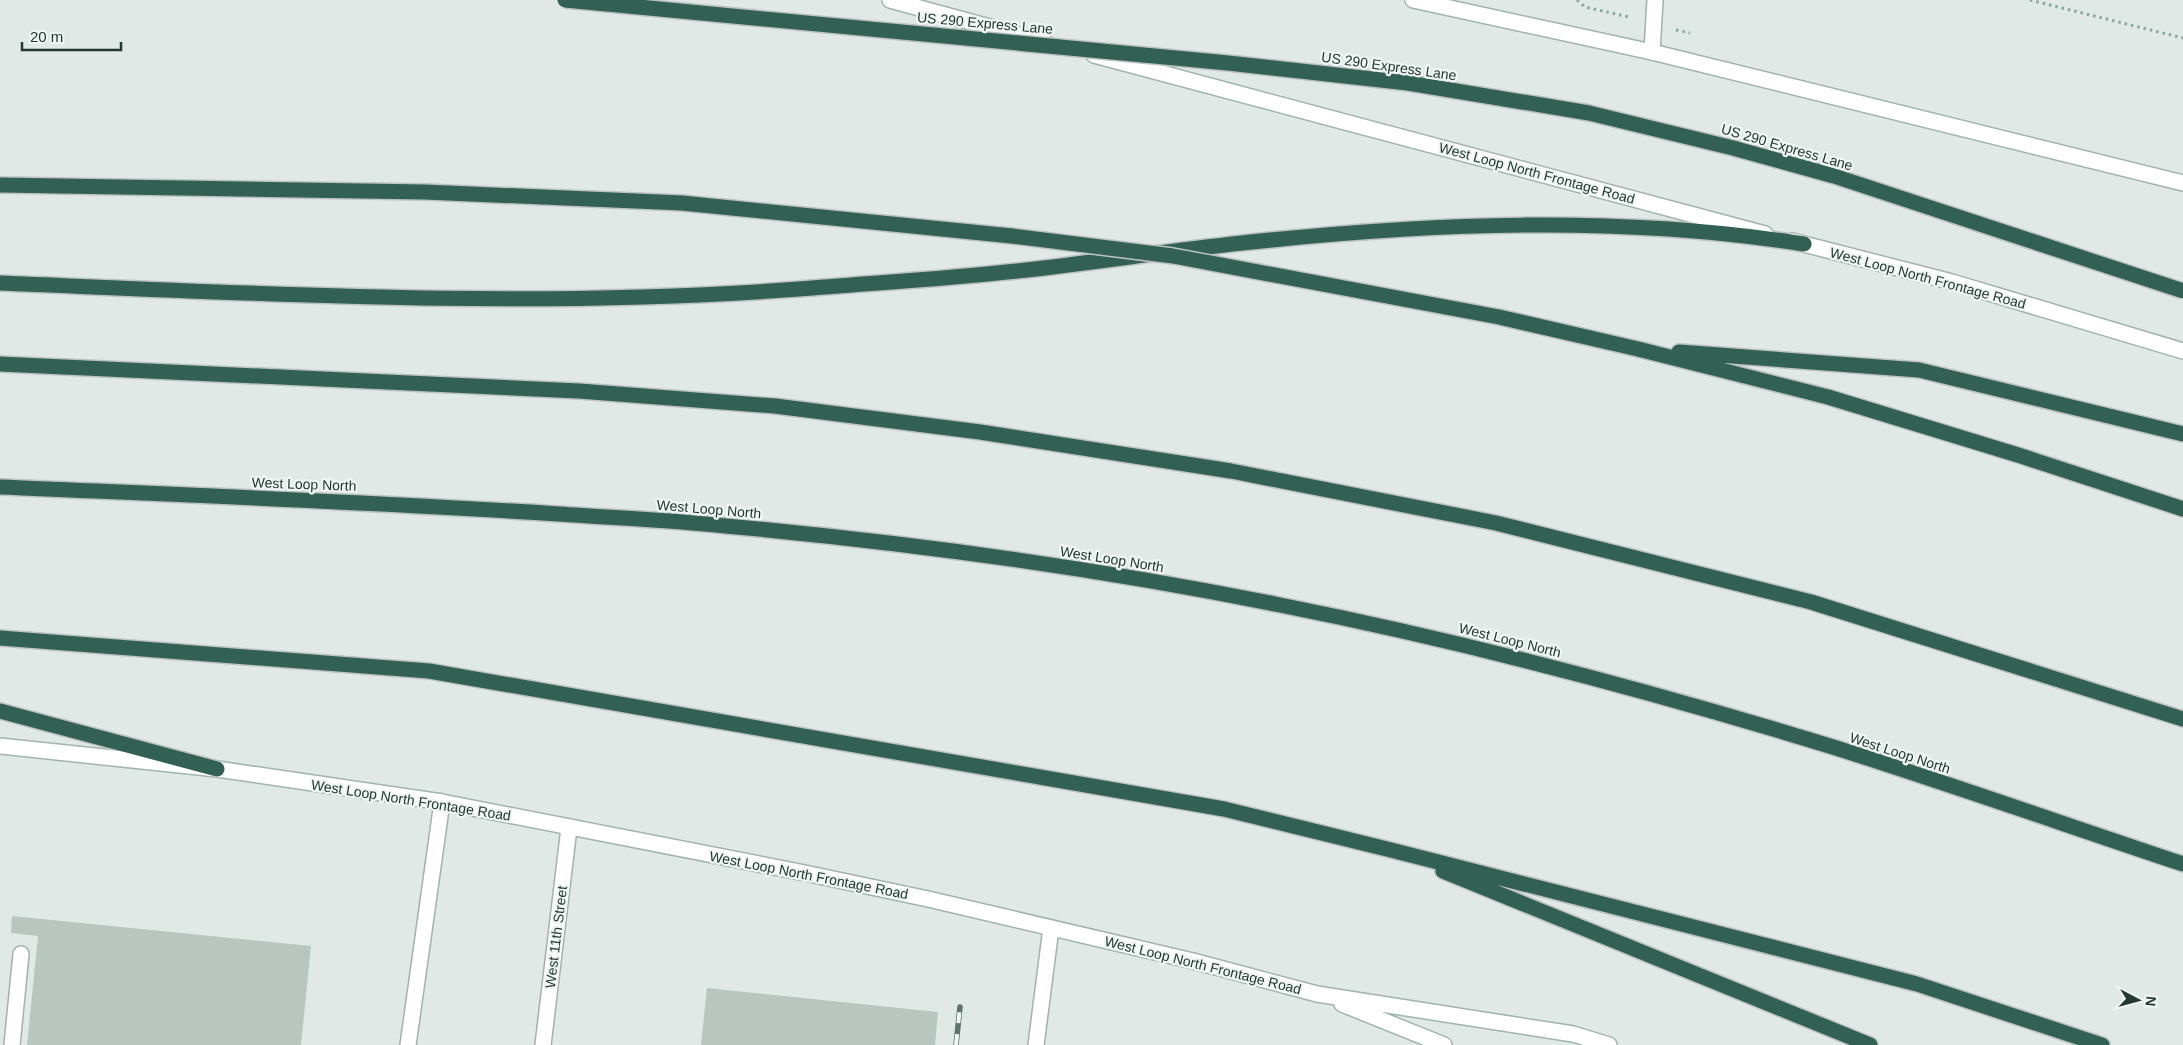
<svg xmlns="http://www.w3.org/2000/svg" width="2183" height="1045" viewBox="0 0 2183 1045" font-family="Arial,sans-serif">
	<style>
		.building { fill: #b9c6c0 }
		.lines { fill: none; stroke-linecap: round; stroke-linejoin: round }
		.lane-casing { stroke: #a4b0ab; stroke-width: 18 }
		.street-casing { stroke: #a4b0ab; stroke-width: 18 }
		.secondary-casing { stroke: #a1b4ab; stroke-width: 18 }
		.highway-casing { stroke: #bdc3c1; stroke-width: 18 }
		.path { stroke: #84a99b; stroke-width: 3; stroke-dasharray: 2.5 4; stroke-linecap: butt }
		.lane { stroke: #fff; stroke-width: 15 }
		.street { stroke: #fff; stroke-width: 15 }
		.secondary { stroke: #fff; stroke-width: 15 }
		.highway { stroke: #326053; stroke-width: 15 }
		.rail-casing { stroke: #5d736c; stroke-width: 5.5 }
		.rail { stroke: #f0f6f3; stroke-width: 4; stroke-dasharray: 11; stroke-linecap: butt }
		.highway-bridge-casing { stroke: #bdc3c1; stroke-width: 18; stroke-linecap: butt }
		.highway-bridge { stroke: #326053; stroke-width: 15 }
		.labels { text-anchor: middle; dominant-baseline: central; stroke-width: 4.5; stroke-linejoin: round; paint-order: stroke }
		.street-label { font-size: 14px; fill: #233830; stroke: #f0f6f3 }
	</style>
	<rect width="100%" height="100%" fill="#e0e9e5"/>
	<path class="building" d="M12,916L311,946L301,1045H27L38,936L11,933Z
		M707,988L938,1012L935,1045H701Z"/>
	<g class="lines">
		<defs>
			<path id="lane" d="M12,1045L21,954
				M408,1045L442,802
				M1036,1045L1051,928"/>
			<path id="street" d="M1652,52L1655,0
				M543,1045L569,828"/>
			<path id="secondary" d="M890,0L1045,42
				M1413,0L1652,52L2183,183
				M1094,55L1765,234
				M1792,241L1952,282L2183,351
				M0,746L217,769L442,802L805,873L928,899L1193,961L1317,994L1573,1034L1609,1045
				M1342,1004L1444,1045"/>
			<path id="highway" d="M0,185L425,192L682,203L1012,236
				M0,283C266,294 533,309 799,289C872,283 945,279 1017,271C1092,263 1167,251 1242,243C1428,223 1619,215 1804,244
				M1638,349L1828,397L2018,455L2183,509
				M1679,352L1919,370L2183,434
				M0,364L579,391L775,406L980,432L1231,471L1496,523L1811,602L2183,719
				M0,487C186,495 373,502 559,514C615,518 671,520 726,526C912,543 1097,568 1280,605C1467,642 1651,691 1833,747C1950,784 2066,825 2183,864
				M0,638L429,671L1224,809L1391,850L1917,984L2102,1045
				M0,711L217,769
				M1443,871L1870,1045"/>
		</defs>
		<use href="#lane" class="lane-casing"/>
		<use href="#street" class="street-casing"/>
		<use href="#secondary" class="secondary-casing"/>
		<use href="#highway" class="highway-casing"/>
		<path class="path" d="M1577,0L1585,7L1629,17
			M2030,0L2183,38
			M1676,30L1690,33"/>
		<use href="#lane" class="lane"/>
		<use href="#street" class="street"/>
		<use href="#secondary" class="secondary"/>
		<use href="#highway" class="highway"/>
		<defs>
			<path id="rail" d="M956,1045L960,1007"/>
		</defs>
		<use href="#rail" class="rail-casing"/>
		<use href="#rail" class="rail"/>
		<defs>
			<path id="highway-bridge" d="M565,0L1228,63L1408,83L1589,113L1733,148L1834,176L2183,291
				M1012,236L1173,256L1499,317L1638,349"/>
		</defs>
		<use href="#highway-bridge" class="highway-bridge-casing"/>
		<use href="#highway-bridge" class="highway-bridge"/>
	</g>
	<g class="labels">
		<g class="street-label">
			<text transform="translate(985 23) rotate(5)">US 290 Express Lane</text>
			<text transform="translate(1389 66) rotate(8)">US 290 Express Lane</text>
			<text transform="translate(1787 147) rotate(16)">US 290 Express Lane</text>
			<text transform="translate(1537 173) rotate(15)">West Loop North Frontage Road</text>
			<text transform="translate(1928 278) rotate(15)">West Loop North Frontage Road</text>
			<text transform="translate(304 484) rotate(2)">West Loop North</text>
			<text transform="translate(709 509) rotate(5)">West Loop North</text>
			<text transform="translate(1112 559) rotate(9)">West Loop North</text>
			<text transform="translate(1510 640) rotate(14)">West Loop North</text>
			<text transform="translate(1900 753) rotate(18)">West Loop North</text>
			<text transform="translate(411 800) rotate(9)">West Loop North Frontage Road</text>
			<text transform="translate(809 875) rotate(11)">West Loop North Frontage Road</text>
			<text transform="translate(556 937) rotate(-83)">West 11th Street</text>
			<text transform="translate(1203 965) rotate(14)">West Loop North Frontage Road</text>
		</g>
	</g>
	<g transform="translate(2138 1000) rotate(96)" stroke="#f0f6f3" stroke-width="4" paint-order="stroke">
	<path d="M0-4L9 19L0 12L-9 19Z" fill="#233830"/>
	<text y="-8" font-size="14" font-weight="bold" text-anchor="middle" fill="#233830">N</text>
	</g>
	<path d="M22 42v8h99v-8" fill="none" stroke="#233830" stroke-width="2.5"/>
	<text x="30" y="42" font-size="15" fill="#233830" stroke="#f0f6f3" stroke-width="4" paint-order="stroke">20 m</text>
</svg>
